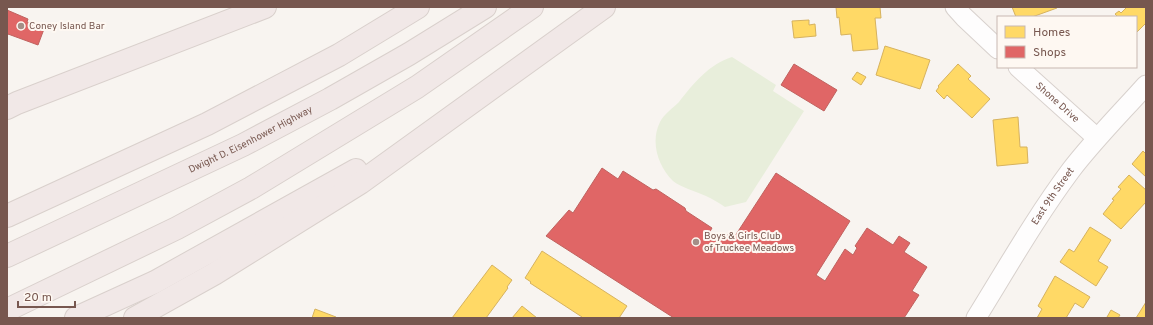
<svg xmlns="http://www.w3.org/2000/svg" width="1153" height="325" viewBox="0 0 1153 325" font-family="Overpass,sans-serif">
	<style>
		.green { fill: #e8eedb }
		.homes { fill: #ffd966; stroke: #d6b25f }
		.shops { fill: #e06666; stroke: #c0625f }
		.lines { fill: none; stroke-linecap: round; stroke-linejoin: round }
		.minor-casing { stroke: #d8d1cd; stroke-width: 21 }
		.highway-casing { stroke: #d9d0cc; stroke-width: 24 }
		.minor { stroke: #fefdfd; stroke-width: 19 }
		.highway { stroke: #f1e8e7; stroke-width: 22 }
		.poi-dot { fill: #a48e87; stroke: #fef8f2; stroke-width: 1.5 }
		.labels { text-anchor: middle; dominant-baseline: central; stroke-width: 4; stroke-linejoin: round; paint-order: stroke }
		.poi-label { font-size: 10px; fill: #77574f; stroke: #fef8f2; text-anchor: start }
		.street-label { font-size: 10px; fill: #77574f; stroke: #fef8f2 }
	</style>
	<rect width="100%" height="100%" fill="#f8f4f0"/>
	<path class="green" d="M732,57L776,85L773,91L804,111L746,202L725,207C719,203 713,199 706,196C697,192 680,187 673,181C658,166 650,142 660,122C664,114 673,108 679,102C693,84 709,64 732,57Z"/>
	<path class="homes" d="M836,7H880L881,18H875L878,49L853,51L851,34L841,35L839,17L837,18Z
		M1012,7H1056L1057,8L1032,17H1016Z
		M1127,7H1146V23L1136,33V17H1118L1115,14L1119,11L1121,13Z
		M809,20V25L815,24L816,36L794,38L792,21Z
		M885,46L930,60L920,89L876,75Z
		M958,64L971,76L968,79L990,99L972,118L947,95L944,99L936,91L939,87L938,86Z
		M857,72L866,77L861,85L852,79Z
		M1018,117L1020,147H1027L1028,163L997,166L993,120Z
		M1143,151L1146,154V177L1132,164Z
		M1129,175L1146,190V202L1121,229L1103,214L1114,200L1112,199L1121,189L1118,187Z
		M1090,227L1111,240L1098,261L1108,267L1096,286L1060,262L1069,249L1074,252Z
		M542,251L627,306L619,318H581L582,317L530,283L531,282L525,278Z
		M492,265L512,280L507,287L508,288L486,318H452Z
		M1055,276L1090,297L1083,308L1075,303L1066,318H1037L1042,309L1038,306Z
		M1146,302V318H1136Z
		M522,306L537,318H512Z
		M315,309L336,317L335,318H312Z
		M1111,310L1120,315L1118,318H1110L1107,317Z"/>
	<path class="shops" d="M7,10L28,19L27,22L44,29L38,45L8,34L7,37Z
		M794,64L837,90L824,111L781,85Z
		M602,168L618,179L623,171L653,190L656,189L685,208L686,211L712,228L708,235L717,241L722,236L727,235L735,236L776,173L850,221L816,275L825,281L845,249L853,255L857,248L855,246L867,228L893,245L899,236L910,243L904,252L927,267L912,291L919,295L904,318H674L546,236L569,210L573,213Z"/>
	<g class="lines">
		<defs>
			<g id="minor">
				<path d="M955,7L964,17L998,49"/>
				<path id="s1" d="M1018,67L1097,138"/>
				<path id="s2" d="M976,318C1007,268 1036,217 1071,170C1094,140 1121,113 1146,85"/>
			</g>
			<g id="highway">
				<path d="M7,108L17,103L265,7"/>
				<path d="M7,216L207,124L339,55L418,7"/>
				<path id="s3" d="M7,256L243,145L330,99L409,54L485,7"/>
				<path d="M7,310L177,228L251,188L417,87L532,7"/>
				<path d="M76,318L155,282L356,170"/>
				<path d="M135,318L214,274L360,183L604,7"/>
			</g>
		</defs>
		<use href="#minor" class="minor-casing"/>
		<use href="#highway" class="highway-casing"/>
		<use href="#minor" class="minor"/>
		<use href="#highway" class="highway"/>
	</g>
	<g class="poi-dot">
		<circle cx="21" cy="26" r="4"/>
		<circle cx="696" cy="242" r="4"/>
	</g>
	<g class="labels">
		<g class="poi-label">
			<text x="29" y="26">Coney Island Bar</text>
			<text x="704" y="236">Boys &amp; Girls Club<tspan x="704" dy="12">of Truckee Meadows</tspan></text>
		</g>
		<g class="street-label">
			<text stroke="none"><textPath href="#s1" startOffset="53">Shone Drive</textPath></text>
			<text stroke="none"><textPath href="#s3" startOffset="270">Dwight D. Eisenhower Highway</textPath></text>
			<text stroke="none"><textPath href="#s2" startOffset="144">East 9th Street</textPath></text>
		</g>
	</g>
	<rect width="1153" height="325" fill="none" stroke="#77574f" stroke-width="16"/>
	<rect x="997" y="16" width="140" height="52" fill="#fef8f2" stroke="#c8b8b1"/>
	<rect x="1005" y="26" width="20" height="12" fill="#ffd966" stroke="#c8b8b1"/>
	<text x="1033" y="36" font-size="12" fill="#77574f">Homes</text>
	<rect x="1005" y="46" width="20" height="12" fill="#e06666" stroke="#c8b8b1"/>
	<text x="1033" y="56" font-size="12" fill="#77574f">Shops</text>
	<path d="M18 301v6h57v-6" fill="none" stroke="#77574f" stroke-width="2"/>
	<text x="24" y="301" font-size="12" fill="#77574f" stroke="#fef8f2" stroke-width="3" paint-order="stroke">20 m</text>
</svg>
